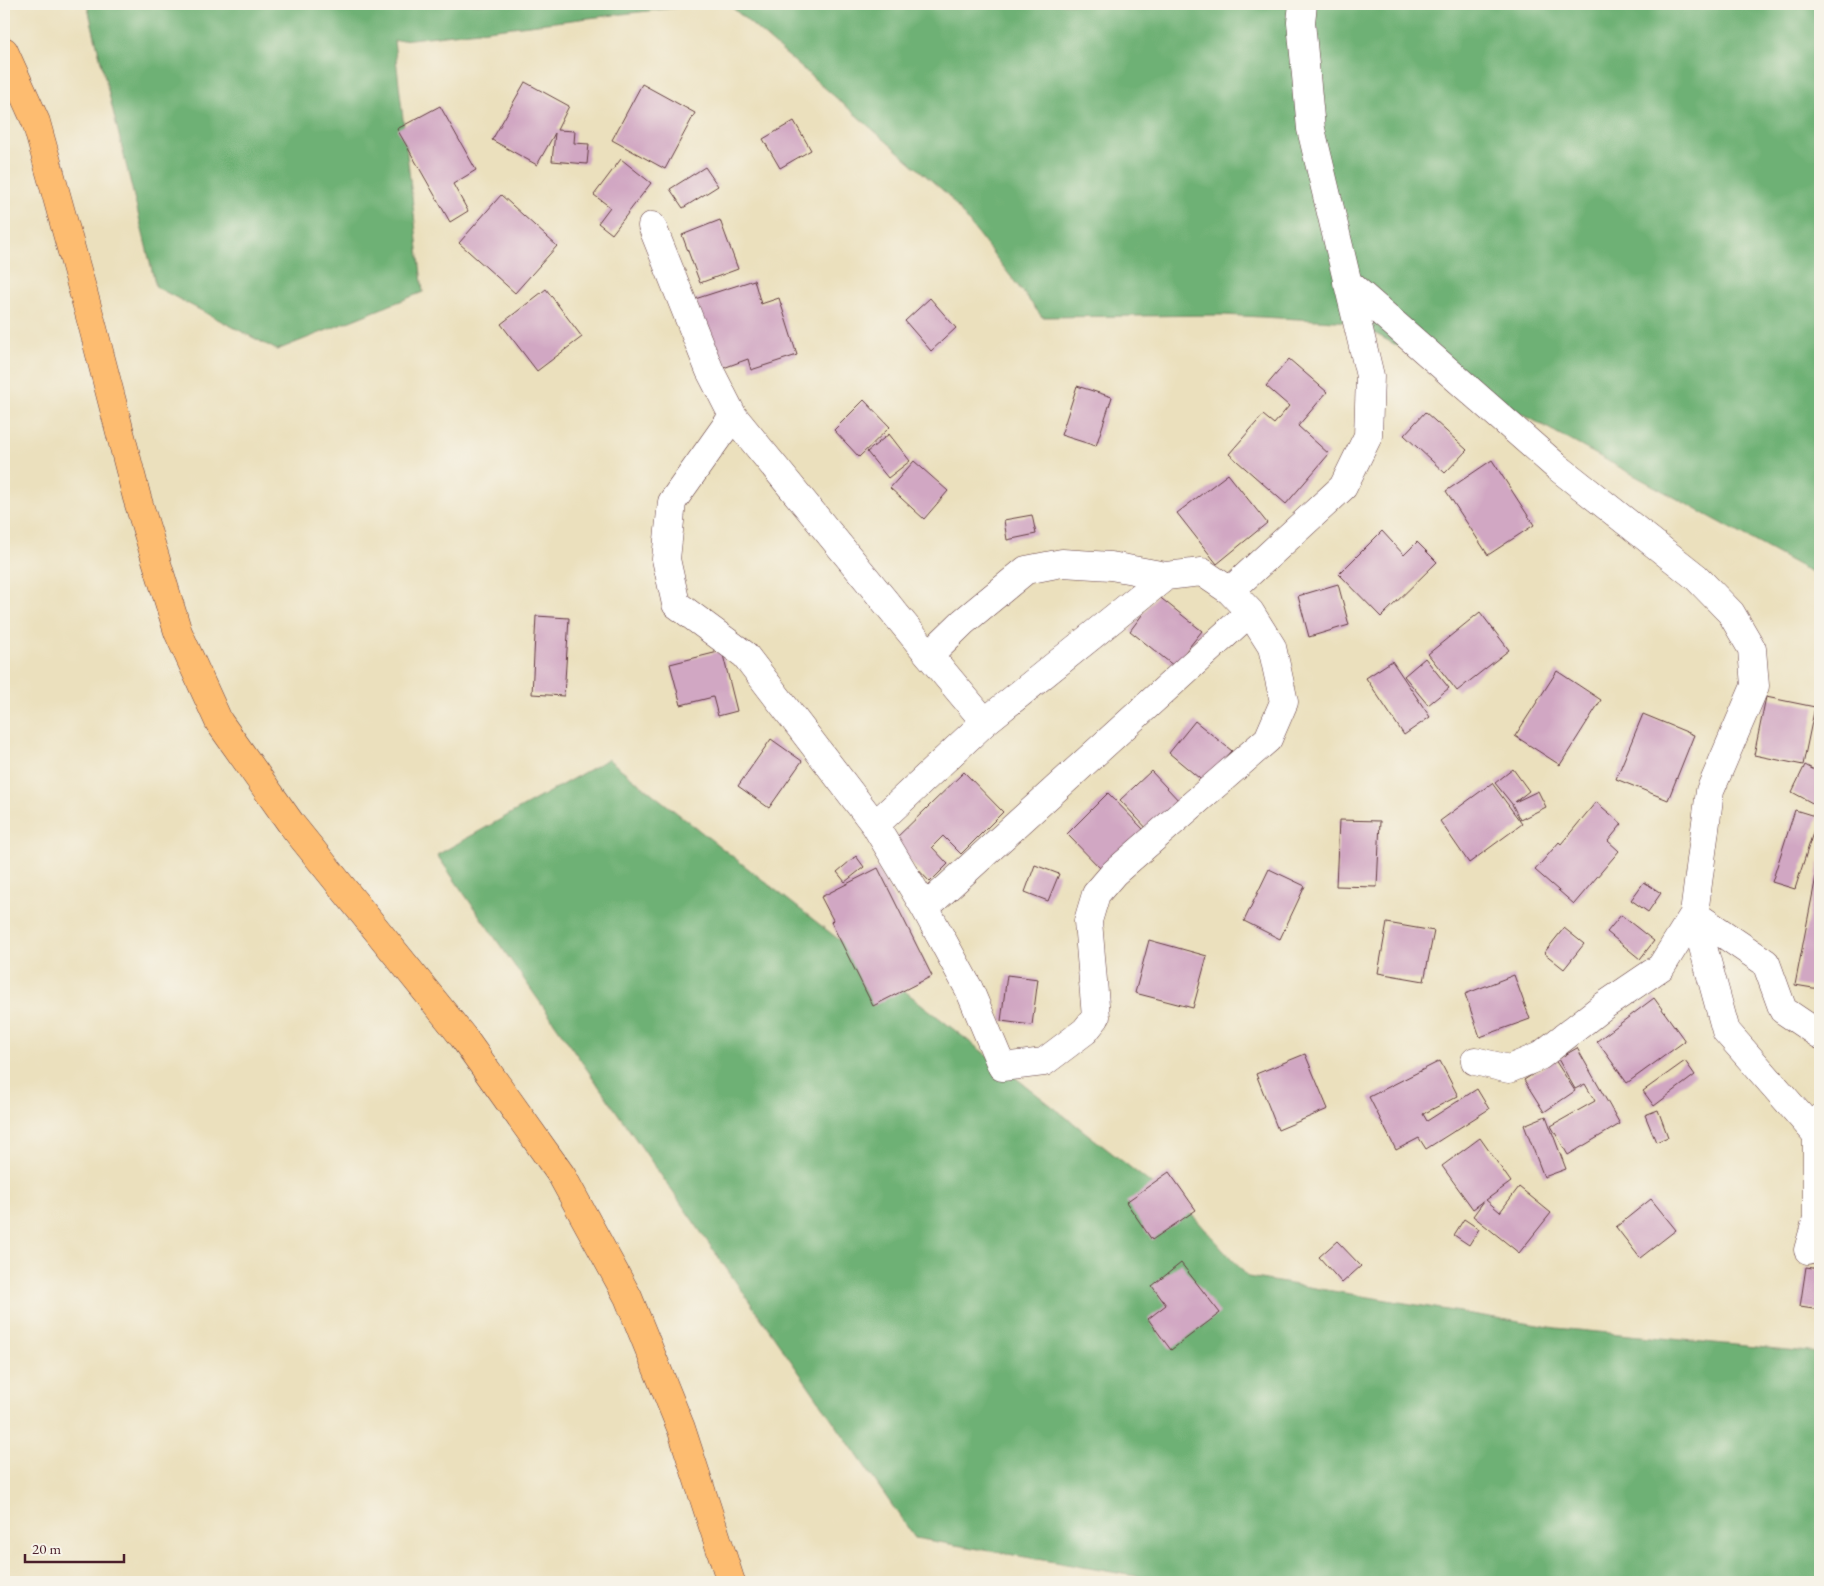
<svg xmlns="http://www.w3.org/2000/svg" width="1824" height="1586" viewBox="0 0 1824 1586" font-family="'EB Garamond',serif">
	<style>
		.forest { fill: #6eb174; stroke: #5c6850 }
		.building { fill: #d1a7c3 }
		.lines { fill: none; stroke-linecap: round; stroke-linejoin: round }
		.street-casing { stroke: #623c41; stroke-width: 29 }
		.primary-casing { stroke: #623c41; stroke-width: 29 }
		.street { stroke: #fff; stroke-width: 28 }
		.primary { stroke: #fdbc6f; stroke-width: 28 }
	</style>
	<rect width="100%" height="100%" fill="#f7f3e8"/>
	<filter id="ink" filterUnits="userSpaceOnUse"><feTurbulence type="fractalNoise" baseFrequency=".02" numOctaves="2"/><feDisplacementMap in="SourceGraphic" scale="10" xChannelSelector="R" yChannelSelector="G"/><feConvolveMatrix kernelMatrix="1 2 1 2 8 2 1 2 1" color-interpolation-filters="sRGB"/></filter>
	<filter id="wash" filterUnits="userSpaceOnUse"><feTurbulence type="fractalNoise" baseFrequency=".0096" numOctaves="4" result="noise"/><feDisplacementMap in="SourceGraphic" scale="20" xChannelSelector="R" yChannelSelector="G"/><feGaussianBlur stdDeviation="1.12" result="paint"/><feColorMatrix in="noise" values="0 0 0 0 0 0 0 0 0 0 0 0 0 0 0 0 0 1.4 0 .05"/><feComposite in="paint" operator="in"/></filter>
	<g filter="url(#wash)">
		<rect width="100%" height="100%" fill="#ebe0bd"/>
		<path class="forest" d="M87,4H707L394,41L423,292L277,350L156,287Z
			M728,4H1820V577L1354,322L1223,315L1042,317L947,194Z
			M608,759L1195,1218L1248,1277L1556,1328L1820,1353V1582H1170L915,1538L437,855Z"/>
		<g id="blocks">
			<path class="building" d="M525,82L569,106L557,130L575,131L574,143L589,144L587,164L552,161L555,133L537,165L492,140Z
				M642,84L695,113L665,169L612,140Z
				M440,106L476,170L453,184L468,211L450,222L397,129Z
				M794,121L811,150L780,168L763,139Z
				M621,159L651,183L612,234L598,223L610,207L594,195Z
				M705,167L718,186L683,208L670,189Z
				M501,195L557,246L515,293L459,243Z
				M720,220L738,269L700,283L682,235Z
				M754,280L761,304L779,298L797,355L751,370L748,359L718,370L695,299Z
				M546,289L582,337L537,371L501,324Z
				M930,298L956,328L931,351L905,321Z
				M1289,359L1327,392L1298,426L1329,454L1286,504L1229,454L1263,415L1274,424L1289,406L1266,386Z
				M1077,386L1112,397L1096,446L1061,435Z
				M864,400L890,427L859,457L834,430Z
				M1425,412L1467,450L1445,473L1404,435Z
				M889,434L910,461L888,478L867,452Z
				M1492,460L1534,525L1488,555L1446,491Z
				M914,461L948,491L924,519L890,488Z
				M1228,474L1267,523L1217,564L1177,513Z
				M1032,515L1036,534L1007,540L1004,520Z
				M1382,531L1404,555L1417,542L1437,562L1381,617L1339,574Z
				M1338,584L1349,625L1309,637L1298,596Z
				M1157,595L1202,631L1174,666L1130,631Z
				M1480,612L1509,650L1457,691L1428,654Z
				M536,616L569,618L564,696L532,694Z
				M722,651L737,711L718,716L713,697L681,705L670,664Z
				M1425,658L1449,688L1428,705L1404,676Z
				M1392,661L1430,717L1404,735L1366,678Z
				M1557,671L1601,700L1560,765L1515,736Z
				M1766,697L1815,707L1803,765L1754,755Z
				M1643,714L1694,735L1668,800L1616,779Z
				M1195,721L1232,751L1205,783L1169,753Z
				M771,739L802,761L769,808L738,786Z
				M1805,765L1820,773V797L1816,805L1792,792Z
				M1513,769L1529,791L1515,802L1538,791L1546,807L1520,820L1512,804L1495,783Z
				M1151,771L1181,803L1150,832L1120,800Z
				M964,772L1003,812L961,854L943,836L932,847L948,864L930,882L892,842Z
				M1492,783L1522,824L1469,863L1440,821Z
				M1108,793L1144,830L1103,871L1067,834Z
				M1596,802L1622,824L1608,841L1619,851L1574,904L1535,870L1559,842L1561,844Z
				M1795,810L1818,817L1795,889L1772,882Z
				M1339,820L1380,821L1377,887L1336,886Z
				M856,856L864,867L845,882L837,872Z
				M1819,861L1820,984L1819,989L1795,985Z
				M1035,865L1059,874L1048,901L1025,892Z
				M878,868L932,976L873,1006L831,922L833,920L821,897Z
				M1269,869L1305,886L1280,939L1244,921Z
				M1644,882L1661,893L1648,912L1631,900Z
				M1621,915L1654,941L1640,959L1607,932Z
				M1387,923L1434,931L1424,981L1378,973Z
				M1564,928L1584,944L1564,969L1544,953Z
				M1149,940L1207,956L1193,1008L1135,993Z
				M1007,975L1038,979L1032,1025L1001,1021Z
				M1514,975L1530,1019L1480,1037L1465,994Z
				M1654,998L1685,1041L1627,1083L1597,1041Z
				M1577,1048L1620,1124L1568,1155L1551,1126L1595,1101L1585,1084L1575,1089L1558,1059Z
				M1305,1054L1328,1109L1278,1130L1256,1074Z
				M1555,1060L1575,1091L1544,1112L1524,1080Z
				M1440,1061L1458,1096L1423,1114L1427,1121L1477,1089L1489,1109L1426,1149L1419,1138L1396,1150L1369,1097Z
				M1685,1061L1695,1075L1654,1106L1643,1091Z
				M1658,1110L1668,1137L1656,1142L1645,1115Z
				M1546,1116L1566,1169L1544,1177L1524,1125Z
				M1480,1138L1511,1182L1486,1200L1500,1212L1519,1187L1551,1213L1519,1253L1473,1216L1484,1201L1473,1209L1442,1166Z
				M1169,1172L1196,1210L1152,1240L1126,1202Z
				M1651,1199L1676,1230L1640,1258L1616,1227Z
				M1464,1219L1479,1229L1469,1245L1454,1235Z
				M1337,1241L1361,1266L1342,1283L1319,1257Z
				M1181,1263L1220,1313L1171,1350L1148,1319L1166,1305L1152,1286Z
				M1806,1267L1820,1269V1310L1800,1307Z"/>
		</g>
	</g>
	<g filter="url(#ink)">
		<use href="#blocks" fill-opacity="0" stroke="#623c41" stroke-width="1"/>
		<g class="lines">
			<defs>
				<path id="street" d="M652,226L710,371L733,416L929,655L963,622L1026,570L1062,563L1111,566L1166,576L1202,572L1230,591L1250,612L1272,647L1284,702L1268,739L1114,873L1096,894L1088,921L1096,1017L1085,1031L1044,1062L1002,1067L969,989L925,908L875,825L745,655L676,604L666,559L672,502L733,416
					M1347,282L1556,466L1696,577L1731,613L1752,649L1755,686L1710,791L1694,914L1661,967L1605,1005L1540,1056L1509,1069L1475,1061
					M1230,591L1343,487L1368,436L1370,376L1311,129L1301,22L1303,4
					M929,655L985,722
					M875,825L985,722L1166,576
					M925,908L1250,612
					M1817,1135L1726,1031L1694,914L1766,963L1783,1010L1820,1035
					M1808,1250L1817,1218V1135L1820,1118"/>
				<path id="primary" d="M4,51L36,122L92,324L137,498L178,632L219,722L292,825L463,1037L562,1176L628,1297L681,1428L731,1582"/>
			</defs>
			<use href="#street" class="street-casing"/>
			<use href="#primary" class="primary-casing"/>
			<use href="#street" class="street"/>
			<use href="#primary" class="primary"/>
		</g>
	</g>
	<rect width="1824" height="1586" fill="none" stroke="#f7f3e8" stroke-width="20"/>
	<path d="M25 1554v8h99v-8" fill="none" stroke="#4a1f2b" stroke-width="2.5"/>
	<text x="32" y="1554" font-size="15" fill="#4a1f2b" stroke="#f7f3e8" stroke-width="4" paint-order="stroke">20 m</text>
</svg>
